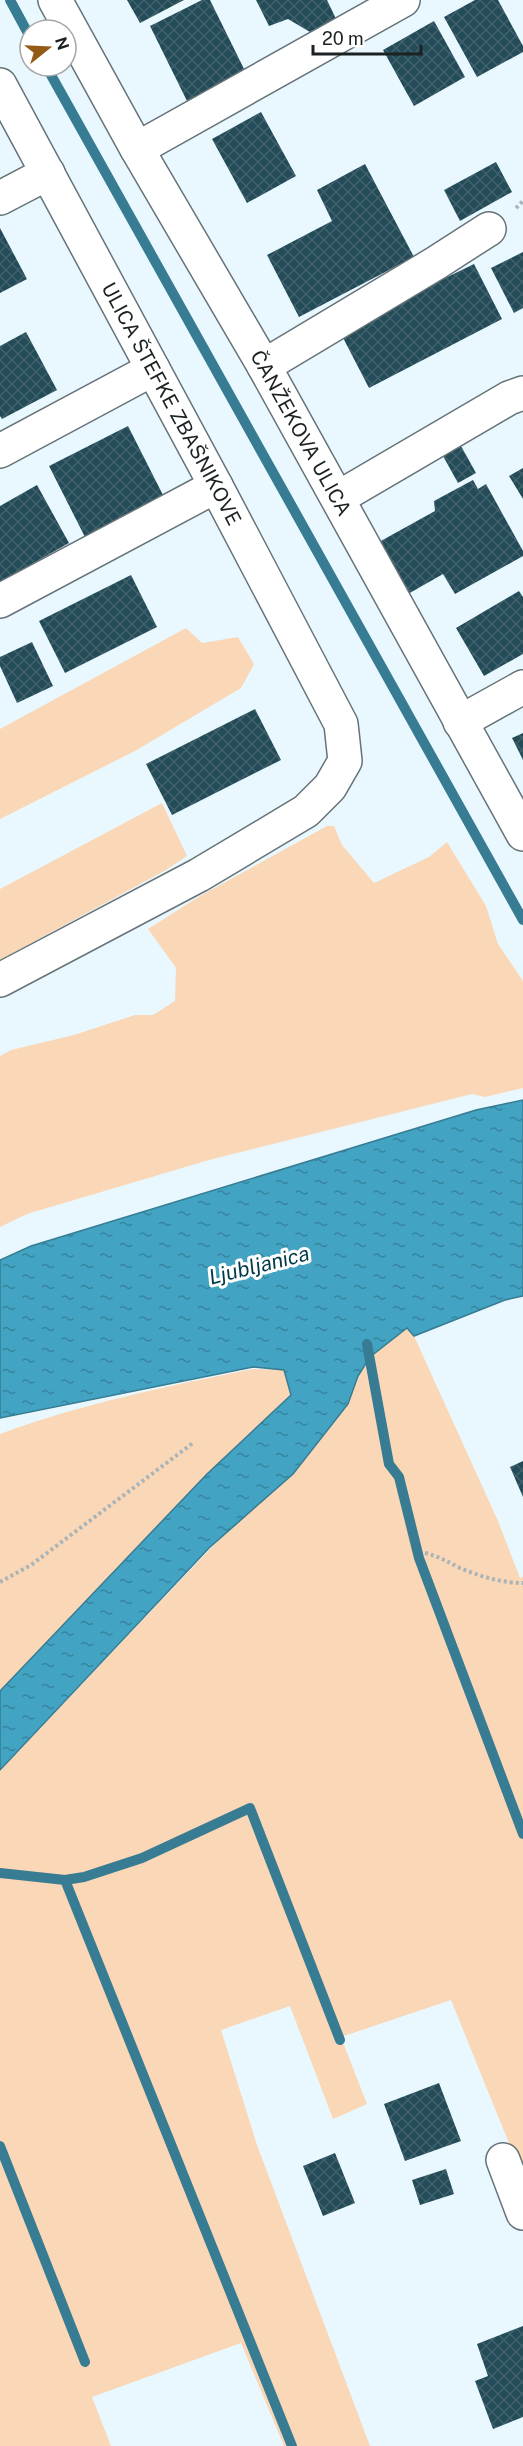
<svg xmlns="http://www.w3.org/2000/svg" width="523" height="2446" viewBox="0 0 523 2446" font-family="'Public Sans',sans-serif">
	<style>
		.grass { fill: #fad7b6 }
		.water { fill: url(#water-ripples); stroke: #377c92; stroke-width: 1.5 }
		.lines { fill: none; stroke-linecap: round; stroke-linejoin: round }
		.stream { stroke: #377c92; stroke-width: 10 }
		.building { fill: url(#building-cross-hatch) }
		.minor-casing { stroke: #667378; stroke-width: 36 }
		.path { stroke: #a9b4b9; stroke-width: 4; stroke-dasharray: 3 3; stroke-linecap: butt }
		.minor { stroke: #fff; stroke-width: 33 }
		.labels { text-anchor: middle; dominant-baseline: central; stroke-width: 6; stroke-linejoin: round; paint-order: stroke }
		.street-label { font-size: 20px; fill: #1c2123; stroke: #fff }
		.water-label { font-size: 21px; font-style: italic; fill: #003b4b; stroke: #fff }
	</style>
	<defs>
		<pattern id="water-ripples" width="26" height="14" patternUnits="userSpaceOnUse" patternTransform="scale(1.5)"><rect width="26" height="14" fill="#42a3c2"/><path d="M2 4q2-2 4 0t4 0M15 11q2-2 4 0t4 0" fill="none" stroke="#36849d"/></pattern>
		<pattern id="building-cross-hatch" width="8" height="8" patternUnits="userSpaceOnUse" patternTransform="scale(1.5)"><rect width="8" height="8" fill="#234b58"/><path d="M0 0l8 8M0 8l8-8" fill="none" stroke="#41626c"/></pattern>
	</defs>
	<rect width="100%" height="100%" fill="#e9f8fe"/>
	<path class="grass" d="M186,628L202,643L238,637L254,664L241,688L135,751L0,819V729Z
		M162,803L187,856L166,870L0,960V889Z
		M327,826H334L342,845L374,883L429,857L447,842L486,906L498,944L523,981V1088L485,1097L472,1094L209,1160L27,1214L0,1227V1056L11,1050L74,1035L135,1015H153L175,1001L176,968L148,929L200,896Z
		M407,1328L414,1336L498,1521L520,1578L523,1577V2178L451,2000L341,2037L367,2104L333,2119L290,2006L221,2030L257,2145L370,2446H284L241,2343L92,2397L111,2446H0V1770L348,1404L358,1376L370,1357Z
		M253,1369L284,1370L291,1395L207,1474L0,1691V1434C81,1404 168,1386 253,1369Z"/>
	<path class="water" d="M523,1100V1296L505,1300L414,1336L407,1328L370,1357L358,1376L348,1404L293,1474L209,1548L0,1770V1691L207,1474L291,1395L284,1370L253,1367L0,1418V1260L31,1246L476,1110Z"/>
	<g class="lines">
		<path class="stream" d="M10,0L30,37
			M46,66L523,920
			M367,1344L389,1464L399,1477L419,1558L523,1834
			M0,1873L65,1880L84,1877L142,1858L250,1808L340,2040
			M65,1880L292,2446
			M0,2146L85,2362"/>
	</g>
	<path class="building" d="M127,0H184L140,23Z
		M202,0H210L246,73L187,101L150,26Z
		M256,0H327L338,23L315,35L288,19L269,26Z
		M475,0H498L523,46V52L477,77L444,17Z
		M434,21L465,77L414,106L383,50Z
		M261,112L296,176L247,203L212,139Z
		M496,162L512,192L460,221L444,190Z
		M365,164L414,257L299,317L267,255L332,221L317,190Z
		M0,228L27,279L0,293Z
		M523,252V308L514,313L491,268Z
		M474,264L502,319L369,388L339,330Z
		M26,332L57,390L2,419L0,416V346Z
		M128,426L165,499L86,539L49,466Z
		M456,437L476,473L458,483L438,447Z
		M523,468V499L509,476Z
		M473,480L478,489L486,484L523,551V556L455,594L443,574L408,594L379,542L435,511L434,501Z
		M37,485L69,543L0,582V506Z
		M131,575L157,627L65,673L39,621Z
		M519,591L523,597V654L484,676L456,628Z
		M32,642L53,686L17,703L0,666V657Z
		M255,709L281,760L172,815L146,764Z
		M523,733V760L512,738Z
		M523,1461V1497L510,1467Z
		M439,2083L461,2141L405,2161L384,2104Z
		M335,2153L355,2203L323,2216L303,2166Z
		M446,2169L454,2194L420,2205L412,2180Z
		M523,2326V2417L493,2429L475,2381L488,2376L477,2344Z"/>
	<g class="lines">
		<defs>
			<g id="minor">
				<path id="s1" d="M55,0L137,149L264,366L523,834"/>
				<path id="s2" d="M0,85L216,486L341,724L345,761L330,787L306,811L199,875L0,980"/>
				<path d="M137,149L403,0"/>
				<path d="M0,198L48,173"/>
				<path d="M264,366L436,263L489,229"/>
				<path d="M0,451L153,369"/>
				<path d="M338,498L509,398L523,393"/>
				<path d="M0,601L216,486"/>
				<path d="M460,722L523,687"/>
				<path d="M503,2160L523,2213"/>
			</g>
		</defs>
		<use href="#minor" class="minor-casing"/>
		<path class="path" d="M516,208L523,201
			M425,1553C438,1556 448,1562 460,1568C479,1576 502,1583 523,1583
			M0,1582L31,1565L193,1443"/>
		<use href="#minor" class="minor"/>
	</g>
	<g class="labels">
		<g class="street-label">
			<text stroke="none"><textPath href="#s2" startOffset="362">ULICA ŠTEFKE ZBAŠNIKOVE</textPath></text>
			<text stroke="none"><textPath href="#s1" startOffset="498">ČANŽEKOVA ULICA</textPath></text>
		</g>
		<g class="water-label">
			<text transform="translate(259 1265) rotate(-14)">Ljubljanica</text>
		</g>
	</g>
	<g transform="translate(48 48) rotate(72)"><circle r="28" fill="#ffffff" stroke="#a4a6a7" stroke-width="1.5"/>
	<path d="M0-4.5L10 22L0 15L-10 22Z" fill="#935b15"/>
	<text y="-9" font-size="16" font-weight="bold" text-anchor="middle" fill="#1c2123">N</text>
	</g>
	<path d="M313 45v9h108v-9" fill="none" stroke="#1c2123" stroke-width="3"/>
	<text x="322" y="45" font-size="18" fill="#1c2123" stroke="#ffffff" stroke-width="4.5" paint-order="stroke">20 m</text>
</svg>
